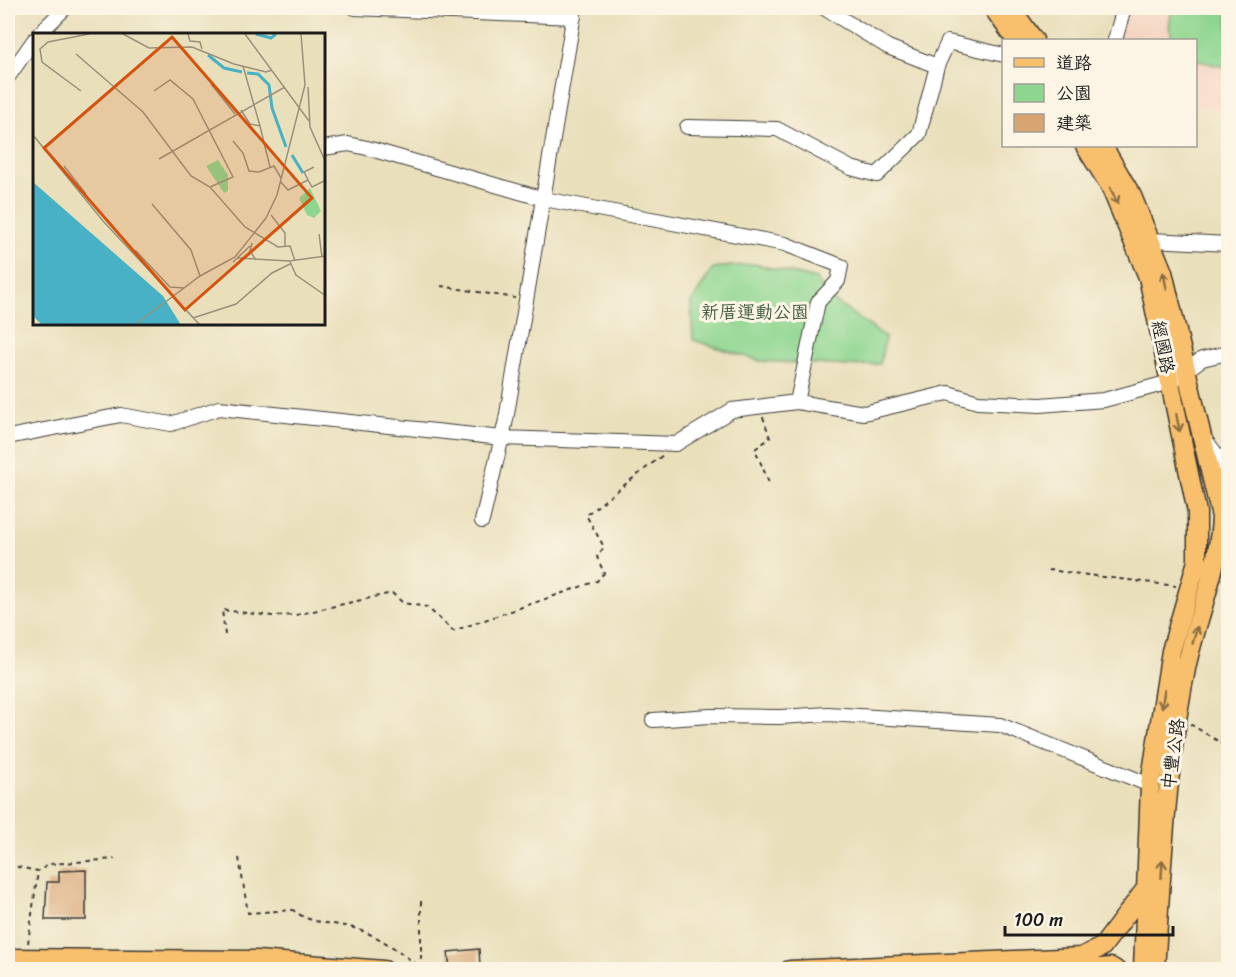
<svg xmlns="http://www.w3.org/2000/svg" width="1236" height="977" viewBox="0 0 1236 977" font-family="Sriracha,'LXGW WenKai TC',sans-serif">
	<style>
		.built { fill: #f4d3c0 }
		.green { fill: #8ed690; stroke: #557956; stroke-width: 1.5 }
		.building { fill: #d7a472 }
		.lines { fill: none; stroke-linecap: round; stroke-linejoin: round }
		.minor-casing { stroke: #3b3934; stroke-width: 16 }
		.major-casing { stroke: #3b3934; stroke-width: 21 }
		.path { stroke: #3b3934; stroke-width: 2; stroke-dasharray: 4.5 4.5; stroke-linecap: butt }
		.minor { stroke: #fff; stroke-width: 14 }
		.major { stroke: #f8bf6c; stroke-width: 18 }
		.oneway { stroke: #8a6e44 }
		.labels { text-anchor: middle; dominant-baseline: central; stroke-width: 6; stroke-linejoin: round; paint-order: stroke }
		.park-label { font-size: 18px; fill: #445d45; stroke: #fcf5e5 }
		.street-label { font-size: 18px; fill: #1c1c1c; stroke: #fcf5e5 }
		.inset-river { fill: none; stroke: #48b1c6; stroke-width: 3 }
		.inset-road { fill: none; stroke: #97917b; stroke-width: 1.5 }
		.view { fill: #d4530e; fill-opacity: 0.15; stroke: #d4530e; stroke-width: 3 }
		.inset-edge { fill: none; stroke: #1c1c1c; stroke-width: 3 }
	</style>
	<rect width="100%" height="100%" fill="#fcf5e5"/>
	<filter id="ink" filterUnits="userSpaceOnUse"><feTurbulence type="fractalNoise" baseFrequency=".0167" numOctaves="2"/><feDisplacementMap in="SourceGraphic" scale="12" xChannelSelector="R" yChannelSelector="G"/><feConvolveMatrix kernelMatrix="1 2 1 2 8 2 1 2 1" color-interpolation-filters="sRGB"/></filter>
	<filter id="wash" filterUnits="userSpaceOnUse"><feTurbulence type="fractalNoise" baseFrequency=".008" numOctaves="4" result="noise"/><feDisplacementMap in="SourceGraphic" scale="24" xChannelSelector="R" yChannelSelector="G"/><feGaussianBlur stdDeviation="1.35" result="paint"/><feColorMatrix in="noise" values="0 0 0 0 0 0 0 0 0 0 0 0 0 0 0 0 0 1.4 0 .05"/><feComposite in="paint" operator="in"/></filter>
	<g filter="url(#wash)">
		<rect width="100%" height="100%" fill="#e9dfbb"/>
		<path class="built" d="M1128,8H1228V113L1196,106V40H1119Z"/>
		<path class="green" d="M1172,8H1228V68L1196,60V40H1173L1169,27Z
			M754,264L816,279L830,298L885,337L880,364L850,366L760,361L693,340L691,303L713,268Z"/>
		<g id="blocks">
			<path class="building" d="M86,870V920H45L47,882H59V871Z
				M479,949L480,966L450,969L448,952Z"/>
		</g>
	</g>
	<g filter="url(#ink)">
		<use href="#blocks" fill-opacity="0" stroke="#3b3934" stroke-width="1.5"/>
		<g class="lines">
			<defs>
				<path id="minor" d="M355,8L574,17
					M824,8L888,47L937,66
					M39,34L65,8
					M1115,40L1124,8
					M8,77L34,40
					M687,127L777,129L851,168L877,175L919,134L937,66L948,42L1004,55
					M324,148L348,144L367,148L544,199L785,244L841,266L838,281L818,302L797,402
					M1152,240L1228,244
					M8,437L121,415L171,424L219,408L502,438L676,444L732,410L797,402L864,413L948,393L978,402L1040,405L1104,400L1170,382L1202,359L1228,353
					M1204,438L1228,470
					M482,521L506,420L575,8
					M653,720L710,716L780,717L828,714L1000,725L1150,785"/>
				<path id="major" d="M993,8L1016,40
					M1011,8L1034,40
					M1085,146L1110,186L1148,277L1197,512V561L1171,651L1150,785L1143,970
					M1103,146L1132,196L1163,272L1221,517C1219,568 1198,615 1187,664C1166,764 1162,868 1155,970
					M8,958L257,960L384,970
					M789,970L1081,957L1102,947L1144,891
					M1078,970L1111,967L1116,970"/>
			</defs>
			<use href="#minor" class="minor-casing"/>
			<use href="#major" class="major-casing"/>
			<path class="path" d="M441,286L515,298
				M763,417L770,438L755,449L769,483
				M1048,570L1176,586
				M225,635L222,610L272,616L296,615L392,593L403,603L427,607L453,631L597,581L604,573L597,557L604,547L586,515L663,455
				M1190,724L1228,747
				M239,858L248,913L293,910C311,925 332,922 354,928C380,936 400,952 421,968
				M8,865L38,871L50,864L115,859
				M421,901V967
				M28,943L38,871"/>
			<use href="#minor" class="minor"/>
			<use href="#major" class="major"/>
		</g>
		<defs><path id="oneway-shaft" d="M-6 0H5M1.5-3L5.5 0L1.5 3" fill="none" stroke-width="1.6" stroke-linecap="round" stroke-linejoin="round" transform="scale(1.5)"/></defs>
		<g class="oneway">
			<use href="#oneway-shaft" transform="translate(1114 196) rotate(65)"/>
			<use href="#oneway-shaft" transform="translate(1165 281) rotate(-102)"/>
			<use href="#oneway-shaft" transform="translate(1178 423) rotate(79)"/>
			<use href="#oneway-shaft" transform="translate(1195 635) rotate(-74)"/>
			<use href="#oneway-shaft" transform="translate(1163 699) rotate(99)"/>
			<use href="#oneway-shaft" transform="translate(1162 869) rotate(-86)"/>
		</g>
	</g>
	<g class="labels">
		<g class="park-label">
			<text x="755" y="312">新厝運動公園</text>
		</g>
		<g class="street-label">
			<text transform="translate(1163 347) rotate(79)">經國路</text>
			<text transform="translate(1173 754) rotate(-82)">中豐公路</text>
		</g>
	</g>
	<g transform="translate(33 33)">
		<rect width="292" height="292" fill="#e9dfbb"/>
		<path d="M185,127L195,142V158L191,160L173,133ZM277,155L288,178L281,185L274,182L266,165Z" fill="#8ed690"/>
		<path d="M0,149L130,263L148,292H9L0,283Z" fill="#48b1c6"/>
		<path class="inset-river" d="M223,1L238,5L243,1M175,22L191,35L209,39M214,40L225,41L236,52L239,75L253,114M259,122L270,140"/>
		<path class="inset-road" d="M90,1L116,15L159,14L201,31L233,39L239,37M155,1L157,8L167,9L169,16M212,1L276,88M43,21L110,79L158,143L177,154L212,194L245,214L257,213L262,228M210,33L227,93M178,51L202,81M275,54L277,94L293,130M48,58L9,29L7,16L15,9L56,1M121,58L137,47L160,66L200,144L177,154M208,77L217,91L227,93L237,134M0,102L70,188L167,292M200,108L210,120L216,138L226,139L241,133L248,145M126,126L252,54M31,133L53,161M275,147L271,139L281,134M247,148L255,157L275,147L279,154L293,147M119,171L158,217L167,243M238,182L252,200V213M286,201L289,224M219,210L217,218L223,227M97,217L103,218L137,254L151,255M205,225L256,228L293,223M200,229L217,213M257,229L263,242L293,263M160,285L203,271L239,240L257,231M102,292L167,243L202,224L233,185L244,162L272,52L268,1"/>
		<path class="view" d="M139,4L279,165L152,277L11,115Z"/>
		<rect width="292" height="292" class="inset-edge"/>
	</g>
	<rect width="1236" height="977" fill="none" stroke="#fcf5e5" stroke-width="30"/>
	<rect x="1002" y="39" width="195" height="108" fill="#fcf5e5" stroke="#a29e95" stroke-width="1.5"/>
	<rect x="1014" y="58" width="30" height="9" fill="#f8bf6c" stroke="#a29e95" stroke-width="1.5"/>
	<text x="1056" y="69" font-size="18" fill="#1c1c1c">道路</text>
	<rect x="1014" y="84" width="30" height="18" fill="#8ed690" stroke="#a29e95" stroke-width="1.5"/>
	<text x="1056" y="99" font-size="18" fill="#1c1c1c">公園</text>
	<rect x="1014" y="114" width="30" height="18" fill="#d7a472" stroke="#a29e95" stroke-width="1.5"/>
	<text x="1056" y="129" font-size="18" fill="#1c1c1c">建築</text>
	<path d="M1005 926v9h168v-9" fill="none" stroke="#1c1c1c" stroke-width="3"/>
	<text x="1014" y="926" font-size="18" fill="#1c1c1c" stroke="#fcf5e5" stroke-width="4.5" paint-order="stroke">100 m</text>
</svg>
